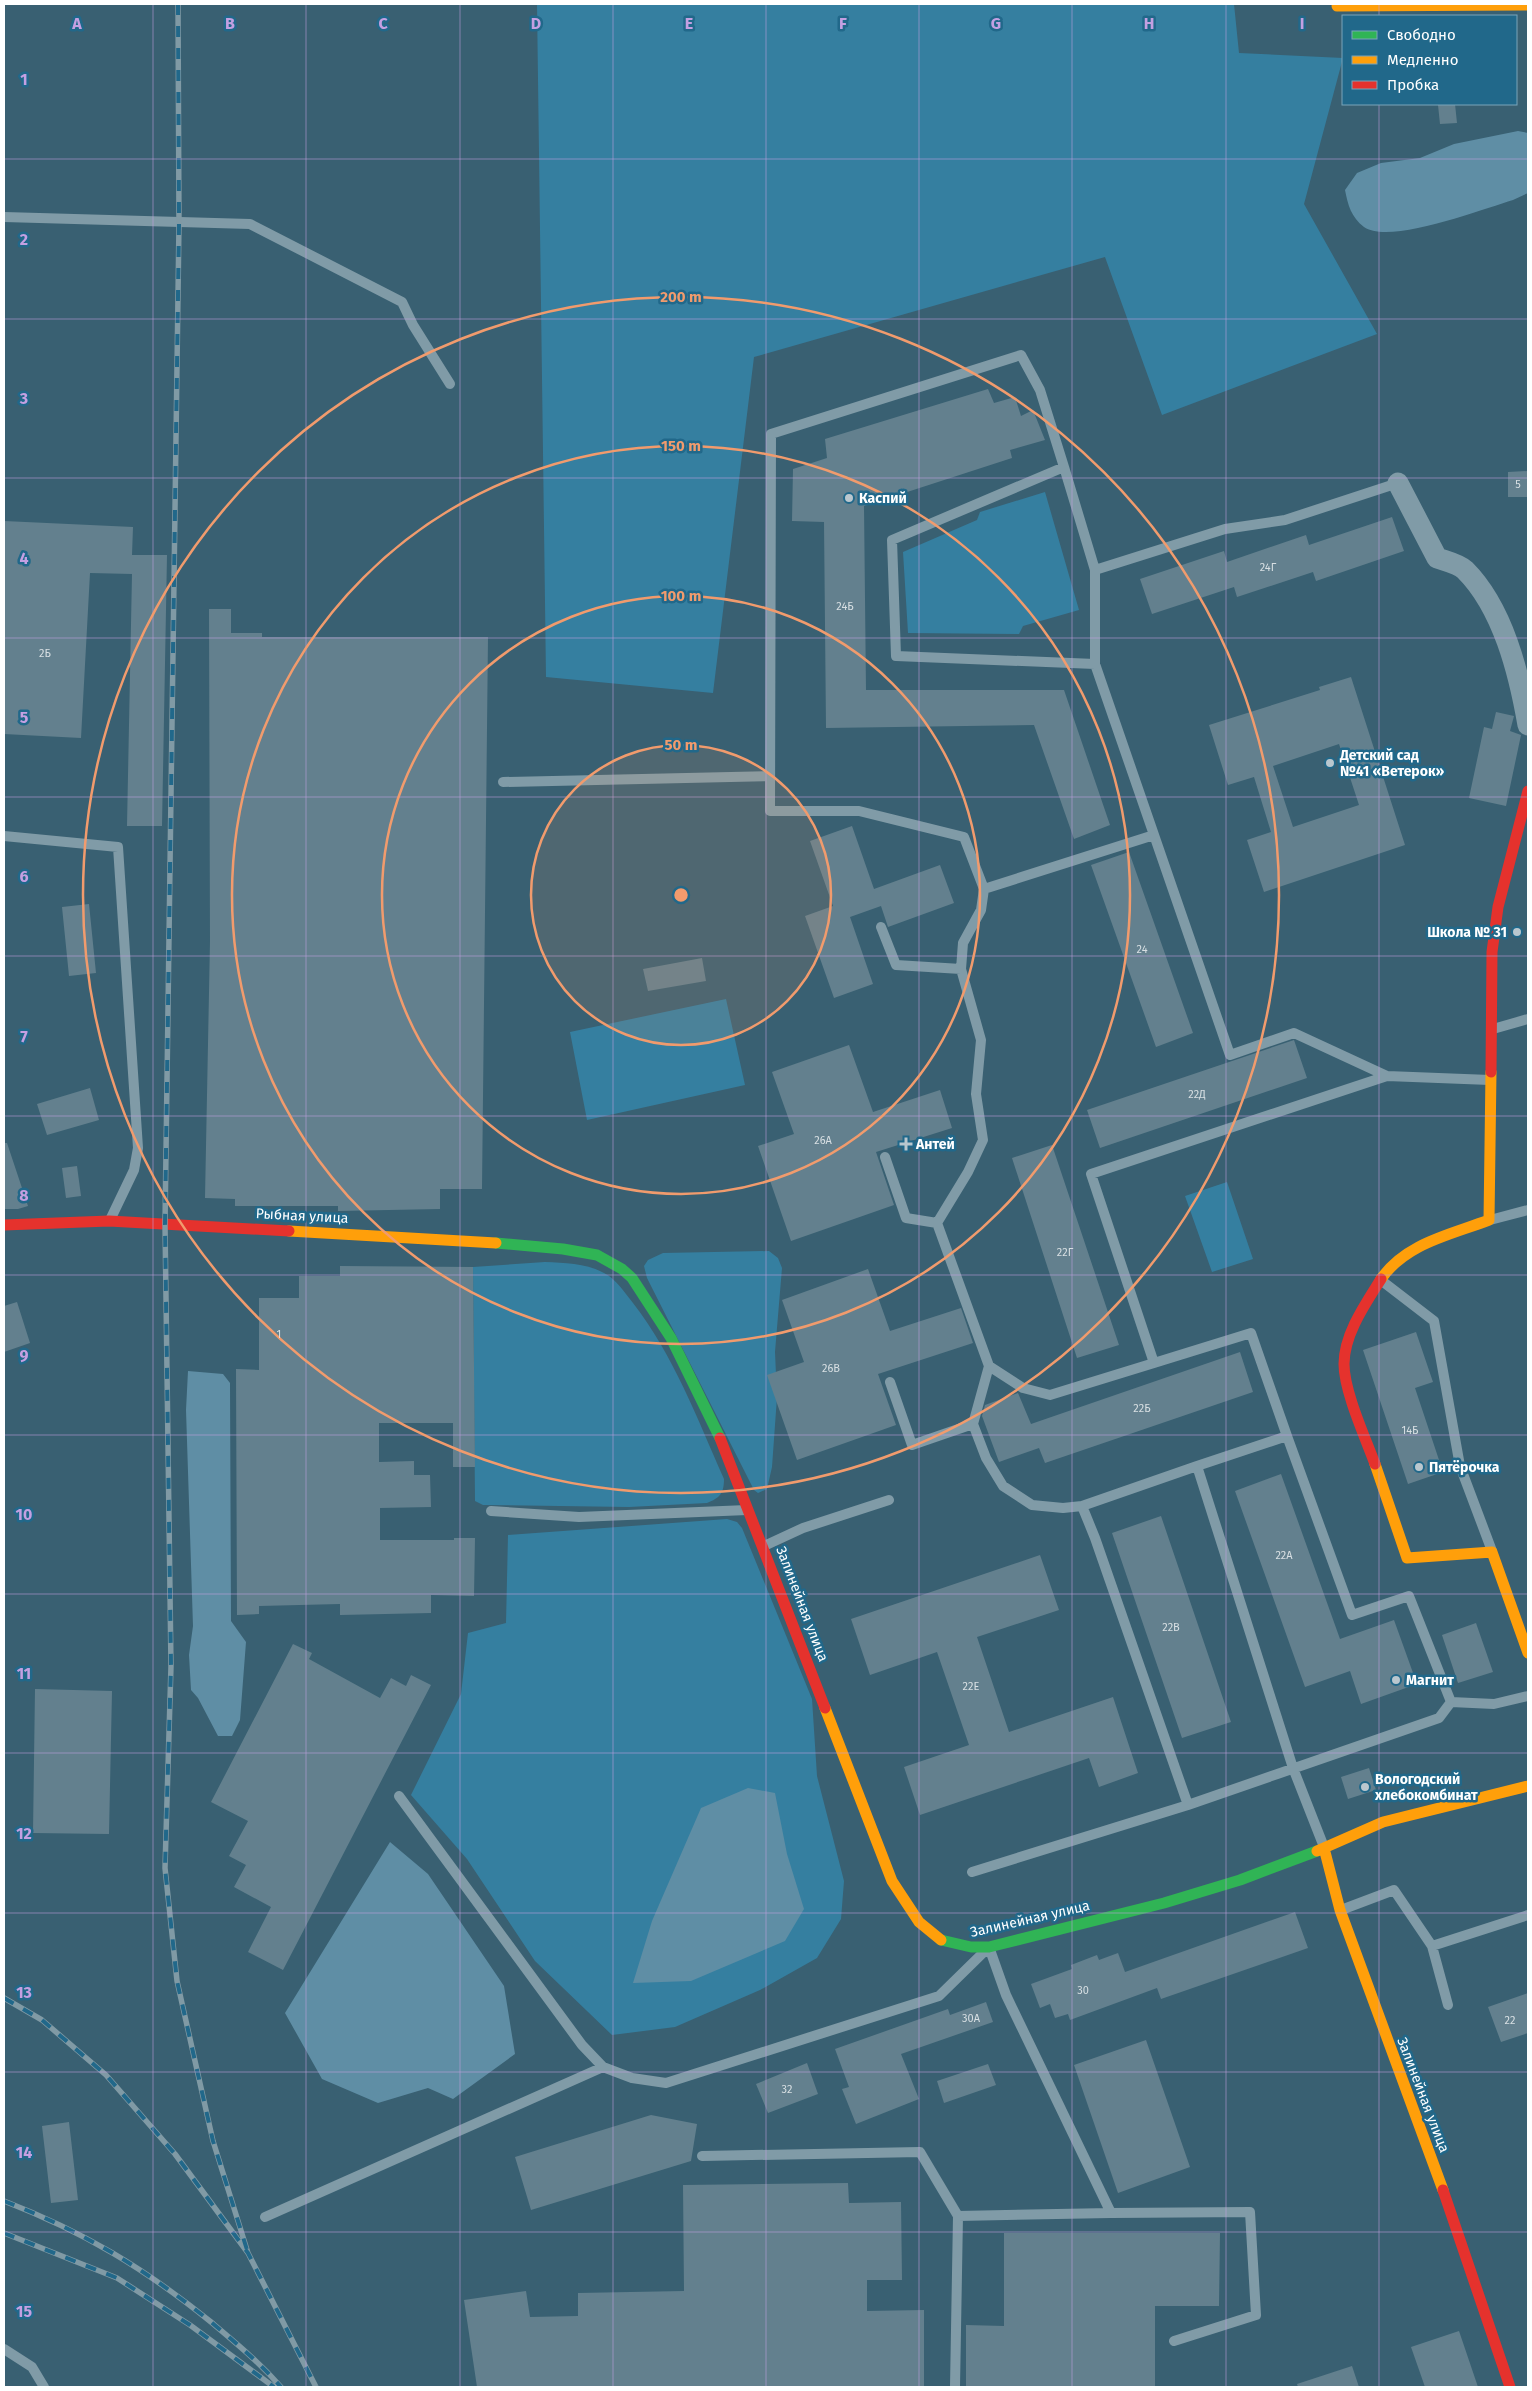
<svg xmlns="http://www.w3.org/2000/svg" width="1532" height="2391" viewBox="0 0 1532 2391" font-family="'Fira Sans',sans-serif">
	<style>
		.green { fill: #357fa0 }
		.water { fill: #5f8ea5 }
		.building { fill: #63808e; fill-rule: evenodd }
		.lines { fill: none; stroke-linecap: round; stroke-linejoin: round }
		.lane { stroke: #809ba7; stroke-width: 10 }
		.street { stroke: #809ba7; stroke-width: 21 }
		.fast { stroke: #30b455; stroke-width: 11 }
		.slow { stroke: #ff9f0a; stroke-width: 11 }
		.jam { stroke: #e5322d; stroke-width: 11 }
		.rail-casing { stroke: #809aa5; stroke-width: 5.5 }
		.rail { stroke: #21688a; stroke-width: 4; stroke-dasharray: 11; stroke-linecap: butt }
		.grid { fill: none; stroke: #c4a0e2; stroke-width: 1; stroke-opacity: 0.55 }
		.ring { fill: none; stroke: #f19b6d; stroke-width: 2.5 }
		.poi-dot { fill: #bac7ce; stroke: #21688a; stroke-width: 2 }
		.labels { text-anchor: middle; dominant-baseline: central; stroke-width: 5; stroke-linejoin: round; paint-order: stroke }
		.number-label { font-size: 11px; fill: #d8dfe3 }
		.poi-label { font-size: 14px; font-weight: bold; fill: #fff; stroke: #21688a; text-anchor: start }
		.street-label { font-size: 14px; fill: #fff; stroke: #21688a }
		.grid-label { font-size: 16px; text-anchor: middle; font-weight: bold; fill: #c4a0e2; stroke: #21688a; stroke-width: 5; stroke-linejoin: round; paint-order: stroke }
		.centre { fill: #f19b6d; stroke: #21688a; stroke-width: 2.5 }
		.ring-label { font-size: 15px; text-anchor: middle; font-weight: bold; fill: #f19b6d; stroke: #21688a; stroke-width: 5; stroke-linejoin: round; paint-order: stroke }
	</style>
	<rect width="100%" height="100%" fill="#396072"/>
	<path class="green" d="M537,4H1234L1239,53L1343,58L1304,204L1377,334L1162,415L1105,257L754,357L713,693L546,677Z
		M1045,492L1079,610L1023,626L1019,634L908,633L903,552L977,520L980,512Z
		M726,999L745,1085L587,1120L570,1032Z
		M1227,1182L1253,1259L1212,1272L1185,1196Z
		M769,1251L778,1258L782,1268L775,1352L777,1397L772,1467L767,1489L758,1493L754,1490L647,1278L644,1266L648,1260L663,1253Z
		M545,1262C565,1263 586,1263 604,1273C616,1279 625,1293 633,1303C674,1356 697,1418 724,1479C724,1493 720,1498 707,1503L629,1507L483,1505L475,1501L473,1267Z
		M727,1519L737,1522L742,1528L812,1699L817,1776L844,1881L841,1919L817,1958L760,1990L675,2027L612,2035L535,1961L467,1859L411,1795L461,1694L468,1633L506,1623L508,1535Z"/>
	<path class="water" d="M1518,131L1528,133V193L1513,200C1483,209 1389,245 1364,227C1351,217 1348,205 1345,190L1357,173L1381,163L1420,158L1454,144Z
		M188,1371L223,1374L230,1383L231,1621L246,1642L240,1720L232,1736H218L198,1698L191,1690L189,1655L193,1626L186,1410Z
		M748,1788L775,1793L787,1854L804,1909L785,1941L691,1981L633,1983L652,1921L701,1808Z
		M390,1842L428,1874L504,1986L515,2054L453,2099L428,2088L378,2103L322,2079L285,2013Z"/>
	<path class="building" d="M1455,104L1457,123L1440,124L1438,105Z
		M988,389L994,403L1015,397L1021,416L1033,410L1045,440L1010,450L1012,458L864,506L866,690H1064L1110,825L1074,839L1034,725L826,728L824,522L792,521L793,469L827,458L825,439Z
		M1528,471V497H1508V472Z
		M1392,517L1404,551L1316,581L1313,572L1237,597L1234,587L1152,614L1140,579L1224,551L1227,562L1306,535L1309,545Z
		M4,521L133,527L132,555H167L162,826H127L132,574L90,573L81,738L4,734Z
		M209,609H231V633H262V637H488L482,1189H440V1209L338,1211V1206H235V1199L205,1198L210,941Z
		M1351,677L1405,845L1264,892L1247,840L1271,832L1254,777L1228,785L1209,725L1320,690L1319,687ZM1339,744L1359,805L1293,827L1273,766Z
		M1496,712L1514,716L1510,731L1521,735L1506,806L1469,798L1484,727L1492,729Z
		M852,826L874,889L940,865L954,903L888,927L881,906L850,917L873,984L834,998L805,916L833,906L810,841Z
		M1129,852L1193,1033L1156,1047L1091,865Z
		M89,904L96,973L69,976L62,907Z
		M702,958L706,981L648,991L643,969Z
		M1294,1040L1307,1078L1100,1148L1087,1110Z
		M849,1045L873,1112L940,1090L952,1128L876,1152L894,1205L791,1241L758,1146L794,1134L772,1072Z
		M90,1088L99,1120L47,1135L37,1104Z
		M4,1143H7L28,1206L18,1209H4Z
		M1052,1145L1119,1345L1077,1358L1012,1158Z
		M77,1166L81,1196L66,1198L62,1168Z
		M340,1266L473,1267L475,1467H453V1423H379V1462L414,1461V1475H430L431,1507L380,1508V1540H454V1538H475L474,1596L431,1595V1613L340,1615V1604L259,1606V1614L237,1615L236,1369L259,1370V1298H299V1276H340Z
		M868,1269L890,1331L961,1308L973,1343L878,1374L896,1425L797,1460L767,1375L804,1362L782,1300Z
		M17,1302L30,1343L4,1352V1306Z
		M1416,1332L1433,1382L1415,1388L1443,1472L1408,1484L1363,1350Z
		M1240,1352L1253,1392L1045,1463L1039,1448L999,1462L982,1416L985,1405L1018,1393L1031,1424Z
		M1281,1474L1340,1639L1394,1620L1417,1684L1361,1704L1350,1671L1305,1687L1235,1491Z
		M1161,1516L1231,1722L1182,1738L1112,1533Z
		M1040,1555L1059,1610L977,1637L1009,1732L1113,1697L1138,1773L1099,1787L1089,1758L920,1815L904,1767L969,1745L937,1652L870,1675L851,1619Z
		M1476,1623L1493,1672L1458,1683L1442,1635Z
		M293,1644L312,1653L309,1659L380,1698L391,1678L406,1686L411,1675L431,1685L283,1970L248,1952L271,1907L234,1887L246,1865L229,1856L248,1821L211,1802Z
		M35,1689L112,1691L109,1834L33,1833Z
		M1369,1768L1376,1790L1348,1799L1341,1777Z
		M1295,1912L1308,1948L1161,1999L1157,1988L1070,2020L1068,2014L1055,2018L1050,2004L1040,2008L1031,1984L1072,1969L1071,1965L1097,1955L1099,1960L1118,1953L1125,1972Z
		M1528,1993V2033L1501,2042L1488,2007Z
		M986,2002L993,2022L901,2054L919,2099L856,2124L842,2089L849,2087L835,2049L948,2009L950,2015Z
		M1146,2040L1190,2167L1118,2193L1074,2065Z
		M807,2063L818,2094L768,2113L756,2084Z
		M988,2064L996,2085L944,2103L937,2081Z
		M651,2115L697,2124L691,2161L531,2210L515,2157Z
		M69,2122L78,2200L51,2203L42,2126Z
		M848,2183L849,2203L901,2202L902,2280H867V2311L924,2310V2387H477L464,2300L526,2291L530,2317L578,2316V2293L684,2291L683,2185Z
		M1004,2233H1220L1219,2306H1155V2387H966V2325L1004,2326Z
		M1459,2331L1478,2387H1425L1411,2347Z
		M1352,2366L1359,2387H1298L1297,2384Z"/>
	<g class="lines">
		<path class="lane" d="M4,217L250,224L402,302L413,325L450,384
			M1064,467L1040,390L1021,355L771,434L770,811H859L964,837L984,889L981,910L963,943L961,969L981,1040L976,1094L983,1140L968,1172L937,1223L989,1366L973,1424L986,1458L1003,1486L1032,1505L1063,1508L1082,1506L1197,1466L1293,1768L1324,1847
			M1398,483L1285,520L1225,529L1095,570V664L1230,1055L1294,1033L1387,1076L1490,1080
			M1095,664L896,656L892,540L1064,467L1095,570
			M503,782L770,776
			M4,836L118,847L138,1148L134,1170L111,1218
			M984,889L1154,835
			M881,927L896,965L961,969
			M1493,1029L1528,1019
			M885,1157L906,1218L937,1223
			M1490,1220L1528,1210
			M1382,1281L1434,1321L1460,1466L1492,1551
			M989,1366L1023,1388L1050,1395L1154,1363
			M890,1382L912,1445L973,1424
			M1287,1436L1251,1333L1154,1363L1091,1174L1387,1076
			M1197,1466L1287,1436L1352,1615L1409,1596L1451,1702
			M1082,1506L1095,1538L1188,1805
			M491,1511L579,1517L747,1510
			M764,1546L803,1528L889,1500
			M399,1796L582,2045L603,2067L632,2078L666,2083L939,1996L989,1947L1006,1995L1111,2213L958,2216L955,2387
			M972,1872L1188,1805L1439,1718L1451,1702L1494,1704L1528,1696
			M1341,1910L1394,1890L1432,1946
			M1448,2005L1432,1946L1528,1915
			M702,2156L920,2152L958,2216
			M1111,2213L1250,2212L1256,2315L1174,2341
			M265,2217L603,2067
			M4,2349L32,2367L44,2387"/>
		<path class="street" d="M1398,483L1437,558C1445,561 1459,564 1465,570C1503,608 1519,673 1528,725"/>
		<path class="fast" d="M496,1243L563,1249L597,1255L622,1269L632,1278L671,1338L720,1438
			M941,1940L971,1947H989L1164,1903L1240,1880L1317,1851"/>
		<path class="slow" d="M1337,6L1528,5
			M289,1231L496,1243
			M1381,1279C1406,1243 1450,1235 1489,1220L1491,1072
			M1375,1464L1407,1558L1492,1552L1528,1653
			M825,1708L892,1881L919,1922L941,1940
			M1324,1848L1340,1910L1443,2190
			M1317,1851L1383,1822L1528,1786"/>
		<path class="jam" d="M1491,1072L1492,952L1498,907L1528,791
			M4,1225L109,1221L289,1231
			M720,1438L825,1708
			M1375,1464C1365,1437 1344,1391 1344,1364C1344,1334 1366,1303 1381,1279
			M1443,2190L1510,2387"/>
		<defs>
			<path id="rail" d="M178,4L179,224L165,1224L171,1666L165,1868L177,1981L213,2141L248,2253
				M4,1998L42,2020L106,2075L175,2154L248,2253L316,2387
				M4,2201C84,2232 144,2268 211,2322C236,2343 259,2362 281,2387
				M4,2233L117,2278L190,2325L274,2387"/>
		</defs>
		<use href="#rail" class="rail-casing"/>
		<use href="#rail" class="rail"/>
	</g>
	<path class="grid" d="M153,4V2387M306,4V2387M460,4V2387M613,4V2387M766,4V2387M919,4V2387M1072,4V2387M1226,4V2387M1379,4V16M1379,104V2387M4,159H1528M4,319H1528M4,478H1528M4,638H1528M4,797H1528M4,956H1528M4,1116H1528M4,1275H1528M4,1435H1528M4,1594H1528M4,1753H1528M4,1913H1528M4,2072H1528M4,2232H1528"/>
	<circle cx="681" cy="895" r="150" fill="#f19b6d" fill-opacity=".12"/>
	<g class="ring">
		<circle cx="681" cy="895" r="150"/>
		<circle cx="681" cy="895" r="299"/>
		<circle cx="681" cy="895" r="449"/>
		<circle cx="681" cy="895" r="598"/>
	</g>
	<g class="poi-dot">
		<circle cx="849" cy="498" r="5"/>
		<circle cx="1330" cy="763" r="5"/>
		<circle cx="1517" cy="932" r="5"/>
		<path d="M903.5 1136.5h5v5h5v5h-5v5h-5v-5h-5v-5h5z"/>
		<circle cx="1419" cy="1467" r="5"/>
		<circle cx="1396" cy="1680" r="5"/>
		<circle cx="1365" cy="1787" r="5"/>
	</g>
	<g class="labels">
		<g class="number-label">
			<text x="1518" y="484">5</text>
			<text x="1268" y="567">24Г</text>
			<text x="845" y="606">24Б</text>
			<text x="45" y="653">2Б</text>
			<text x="1142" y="949">24</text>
			<text x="1197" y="1094">22Д</text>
			<text x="823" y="1140">26А</text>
			<text x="1065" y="1252">22Г</text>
			<text x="279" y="1334">1</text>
			<text x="831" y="1368">26В</text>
			<text x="1142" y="1408">22Б</text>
			<text x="1410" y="1430">14Б</text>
			<text x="1284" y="1555">22А</text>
			<text x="1171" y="1627">22В</text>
			<text x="971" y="1686">22Е</text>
			<text x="1083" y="1990">30</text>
			<text x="971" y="2018">30А</text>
			<text x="1510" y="2020">22</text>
			<text x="787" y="2089">32</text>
		</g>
		<g class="poi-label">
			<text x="859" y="498">Каспий</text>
			<text x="1340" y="755">Детский сад<tspan x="1340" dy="16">№41 «Ветерок»</tspan></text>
			<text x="1507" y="932" text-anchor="end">Школа № 31</text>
			<text x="916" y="1144">Антей</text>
			<text x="1429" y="1467">Пятёрочка</text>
			<text x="1406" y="1680">Магнит</text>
			<text x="1375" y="1779">Вологодский<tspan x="1375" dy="16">хлебокомбинат</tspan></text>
		</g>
		<g class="street-label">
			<text transform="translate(302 1216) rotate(3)">Рыбная улица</text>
			<text transform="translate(802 1604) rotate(69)">Залинейная улица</text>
			<text transform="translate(1030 1919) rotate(-13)">Залинейная улица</text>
			<text transform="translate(1423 2095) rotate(69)">Залинейная улица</text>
		</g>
	</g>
	<g class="grid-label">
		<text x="77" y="29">A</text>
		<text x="230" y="29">B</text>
		<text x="383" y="29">C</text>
		<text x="536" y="29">D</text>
		<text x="689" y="29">E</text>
		<text x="843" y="29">F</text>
		<text x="996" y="29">G</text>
		<text x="1149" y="29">H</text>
		<text x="1302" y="29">I</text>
		<text x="24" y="85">1</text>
		<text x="24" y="245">2</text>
		<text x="24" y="404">3</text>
		<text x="24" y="564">4</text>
		<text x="24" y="723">5</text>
		<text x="24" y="882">6</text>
		<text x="24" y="1042">7</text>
		<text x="24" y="1201">8</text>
		<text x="24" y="1361">9</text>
		<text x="24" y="1520">10</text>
		<text x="24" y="1679">11</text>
		<text x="24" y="1839">12</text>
		<text x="24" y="1998">13</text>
		<text x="24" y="2158">14</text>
		<text x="24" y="2317">15</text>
	</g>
	<circle cx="681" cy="895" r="8" class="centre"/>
	<g class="ring-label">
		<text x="681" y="302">200 m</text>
		<text x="681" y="451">150 m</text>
		<text x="681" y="601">100 m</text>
		<text x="681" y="750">50 m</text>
	</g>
	<rect width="1532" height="2391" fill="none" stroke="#ffffff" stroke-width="10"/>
	<rect x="1342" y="15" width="175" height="90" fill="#21688a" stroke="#7aa4b9"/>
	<rect x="1352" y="31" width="25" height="8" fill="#30b455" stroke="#7aa4b9"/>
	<text x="1387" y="40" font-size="15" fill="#ffffff">Свободно</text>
	<rect x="1352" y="56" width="25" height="8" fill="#ff9f0a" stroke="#7aa4b9"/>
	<text x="1387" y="65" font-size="15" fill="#ffffff">Медленно</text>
	<rect x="1352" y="81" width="25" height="8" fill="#e5322d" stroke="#7aa4b9"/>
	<text x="1387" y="90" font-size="15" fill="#ffffff">Пробка</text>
</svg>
